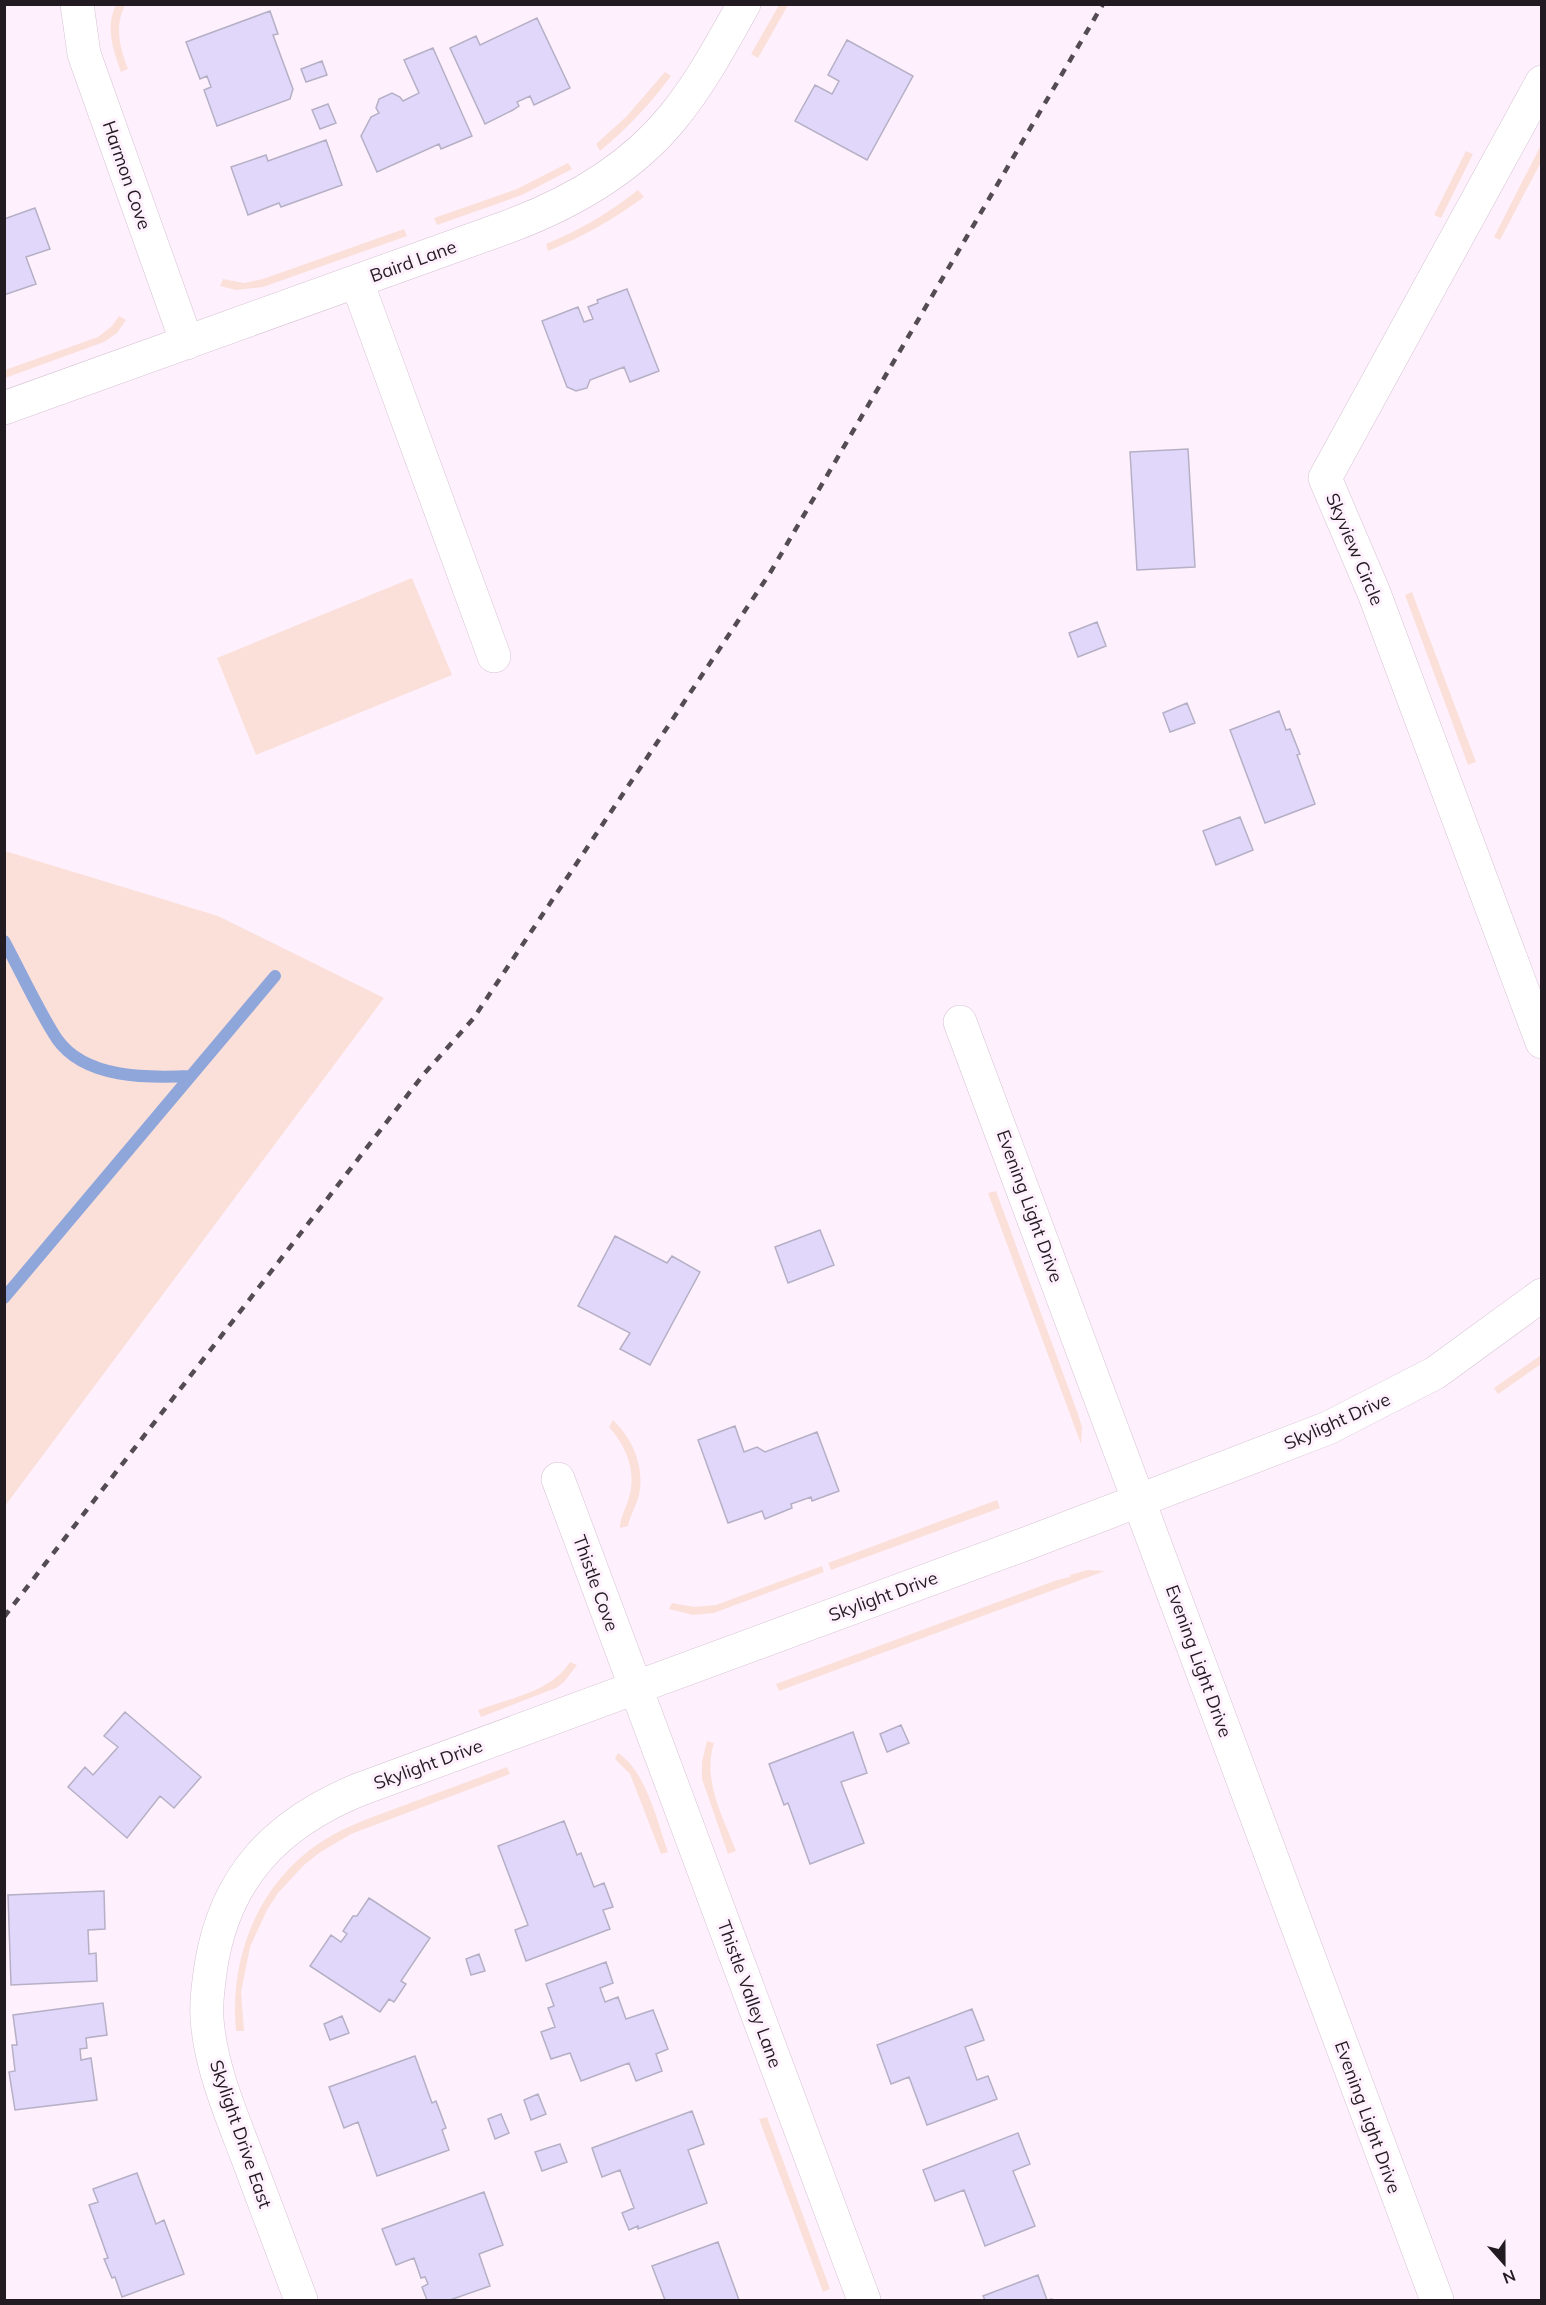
<svg xmlns="http://www.w3.org/2000/svg" width="1546" height="2305" viewBox="0 0 1546 2305" font-family="Mulish,sans-serif">
	<style>
		.green { fill: #fbe0da }
		.lines { fill: none; stroke-linecap: round; stroke-linejoin: round }
		.stream { stroke: #8fa6da; stroke-width: 12 }
		.building { fill: #e0d7fa; stroke: #b5b0c5; stroke-width: 1.5 }
		.minor-casing { stroke: #d5c3d3; stroke-width: 34 }
		.minor { stroke: #fff; stroke-width: 33 }
		.rail { stroke: #544c53; stroke-width: 4.5; stroke-dasharray: 8 8; stroke-linecap: butt }
		.labels { text-anchor: middle; dominant-baseline: central; stroke-width: 6; stroke-linejoin: round; paint-order: stroke }
		.street-label { font-size: 18px; fill: #221b21; stroke: #fff0fd }
	</style>
	<rect width="100%" height="100%" fill="#fff0fd"/>
	<path class="green" d="M116,5H125C114,27 120,47 128,69L121,72C113,49 105,27 116,5Z
		M779,5H788L758,58L751,54Z
		M665,72L671,76C650,104 627,129 600,151L596,144L626,117Z
		M1541,145V162L1500,240L1494,237Z
		M1466,151L1473,154L1441,218L1434,215Z
		M568,163L572,169L522,195L437,225L434,218L517,189Z
		M638,190L644,197C614,219 583,237 548,251L546,244C580,230 609,213 638,190Z
		M404,229L407,236L263,287L236,290L220,286L223,279L244,283L263,279Z
		M119,316L126,320L117,333L104,342L5,378V370L98,337L112,326Z
		M412,578L452,675L256,755L217,658Z
		M1412,592L1476,762L1468,765L1405,595Z
		M5,851L218,916L384,998L5,1506Z
		M996,1191L1078,1414L1082,1427L1081,1444L988,1193Z
		M1541,1355V1364L1498,1394L1494,1388Z
		M613,1420C634,1440 646,1470 638,1499C635,1508 630,1516 628,1526L620,1528C620,1518 625,1510 628,1501C637,1474 628,1448 609,1427Z
		M997,1500L1000,1508L831,1570L828,1563Z
		M822,1566L824,1572L714,1613L693,1615L669,1609L672,1603L694,1607L716,1605Z
		M1087,1570L1105,1571L779,1691L776,1684L1057,1580L1070,1577V1575Z
		M570,1662L577,1665L564,1682L556,1688L481,1717L478,1710C510,1698 551,1692 570,1662Z
		M707,1741L714,1743C702,1780 723,1817 736,1851L728,1854L702,1779V1762Z
		M618,1753C646,1771 657,1821 668,1852L661,1854L630,1774L615,1759Z
		M507,1767L510,1774L351,1834L319,1853L304,1865L278,1893L267,1910L250,1947L241,1992L244,2031H236C229,1958 258,1883 321,1842C347,1825 376,1816 405,1805C439,1792 473,1780 507,1767Z
		M767,2117L830,2289L823,2292L759,2119Z"/>
	<g class="lines">
		<path class="stream" d="M4,941C21,972 38,1010 57,1039C85,1079 148,1078 190,1076
			M4,1298L275,976"/>
	</g>
	<path class="building" d="M270,11L278,34L273,35L293,89L290,99L217,126L204,90L211,87L207,76L200,79L186,42Z
		M537,18L570,88L534,105L530,96L517,102L519,106L513,110L485,124L450,48L476,36L480,45Z
		M847,40L913,76L867,160L795,121L815,85L832,94L839,81L828,75Z
		M433,48L472,136L441,149L439,144L377,172L361,136L371,117L379,113L376,108L379,99L392,93L400,97L403,101L419,93L404,60Z
		M322,61L327,75L306,82L301,69Z
		M328,104L336,123L320,129L312,110Z
		M326,140L342,185L281,207L279,203L248,215L231,167L266,155L268,161Z
		M35,208L50,249L26,257L36,284L4,295V219Z
		M627,289L659,371L630,382L624,367L590,380L587,388L576,391L567,387L542,321L578,307L584,322L593,319L588,307L598,303L597,300Z
		M1188,449L1195,567L1137,570L1130,452Z
		M1097,622L1106,646L1078,657L1069,633Z
		M1187,703L1195,723L1170,732L1163,713Z
		M1279,711L1286,730L1290,729L1300,754L1297,755L1315,804L1265,823L1230,730Z
		M1240,817L1253,850L1216,865L1203,831Z
		M820,1230L834,1265L788,1283L775,1247Z
		M615,1236L667,1263L672,1256L700,1272L650,1365L620,1349L630,1333L578,1306Z
		M735,1426L744,1452L757,1447L765,1452L817,1432L839,1491L812,1501L811,1497L791,1504L792,1508L765,1519L762,1511L728,1523L698,1440Z
		M125,1712L201,1777L174,1808L160,1796L127,1838L68,1787L85,1767L93,1775L118,1747L104,1736Z
		M901,1725L909,1743L887,1752L880,1734Z
		M853,1732L867,1773L841,1782L864,1843L810,1864L788,1803L784,1805L769,1764Z
		M564,1821L577,1855L581,1853L594,1887L604,1883L613,1907L603,1910L610,1929L526,1961L515,1930L528,1925L498,1846Z
		M104,1891L105,1929L88,1930L89,1954L96,1953L97,1981L11,1985L8,1895Z
		M369,1898L430,1938L401,1981L406,1984L394,2002L389,1999L380,2012L310,1966L331,1935L341,1942L347,1934L343,1931L353,1916H357Z
		M479,1954L485,1971L471,1975L466,1959Z
		M606,1962L613,1983L600,1988L605,2002L618,1997L626,2019L653,2010L668,2049L656,2054L662,2071L636,2081L629,2063L581,2081L570,2053L551,2059L541,2032L555,2027L548,2008L554,2006L546,1984Z
		M103,2003L107,2035L86,2038L87,2048L80,2049L81,2060L91,2058L97,2100L15,2110L9,2072L15,2071L12,2045H17L13,2015Z
		M972,2009L984,2040L965,2047L977,2080L988,2076L997,2099L927,2125L909,2077L891,2084L877,2045Z
		M342,2016L349,2033L330,2040L324,2024Z
		M415,2056L432,2103L436,2101L446,2128L442,2130L449,2150L377,2176L358,2122L344,2128L329,2087Z
		M538,2094L546,2114L531,2120L524,2100Z
		M692,2111L704,2144L688,2150L707,2203L638,2229V2226L629,2230L622,2213L634,2208L620,2170L602,2177L592,2148Z
		M501,2114L509,2133L495,2139L488,2119Z
		M1018,2133L1030,2164L1013,2171L1035,2226L985,2246L964,2190L935,2201L923,2170Z
		M560,2144L567,2162L542,2171L535,2152Z
		M137,2173L156,2224L164,2220L184,2274L122,2297L115,2277L112,2278L104,2259L108,2258L89,2205L98,2202L93,2189Z
		M484,2192L503,2245L479,2254L490,2286L450,2300H427L422,2287L428,2284L425,2277L421,2278L414,2258L396,2265L382,2229Z
		M718,2242L739,2300H665L652,2266Z
		M1038,2275L1047,2300L1052,2299L1053,2300H985L983,2296Z"/>
	<g class="lines">
		<defs>
			<path id="minor" d="M77,4L84,54L187,343
				M1542,82L1325,478L1374,593L1542,1042
				M357,282L494,656
				M4,408L510,226C571,203 631,169 673,117C701,83 722,43 744,4
				M960,1022L1437,2300
				M558,1479L864,2300
				M301,2300C283,2251 264,2201 245,2151C230,2112 213,2071 208,2029C205,2008 208,1987 211,1966C225,1877 276,1824 358,1790L1028,1543L1328,1428L1435,1373L1542,1295"/>
		</defs>
		<use href="#minor" class="minor-casing"/>
		<use href="#minor" class="minor"/>
		<path class="rail" d="M4,1617L423,1075L473,1019L770,573L1103,4"/>
	</g>
	<g class="labels">
		<g class="street-label">
			<text transform="translate(127 175) rotate(71)">Harmon Cove</text>
			<text transform="translate(413 261) rotate(-20)">Baird Lane</text>
			<text transform="translate(1355 549) rotate(67)">Skyview Circle</text>
			<text transform="translate(1030 1206) rotate(70)">Evening Light Drive</text>
			<text transform="translate(1337 1421) rotate(-24)">Skylight Drive</text>
			<text transform="translate(596 1583) rotate(70)">Thistle Cove</text>
			<text transform="translate(883 1596) rotate(-20)">Skylight Drive</text>
			<text transform="translate(1199 1661) rotate(70)">Evening Light Drive</text>
			<text transform="translate(428 1764) rotate(-20)">Skylight Drive</text>
			<text transform="translate(750 1994) rotate(70)">Thistle Valley Lane</text>
			<text transform="translate(1368 2117) rotate(70)">Evening Light Drive</text>
			<text transform="translate(241 2134) rotate(71)">Skylight Drive East</text>
		</g>
	</g>
	<rect width="1546" height="2305" fill="none" stroke="#221b21" stroke-width="12"/>
	<g transform="translate(1504 2263) rotate(159)" stroke="#fff0fd" stroke-width="4.5" paint-order="stroke">
	<path d="M0-4.5L10 22L0 15L-10 22Z" fill="#221b21"/>
	<text y="-9" font-size="16" font-weight="bold" text-anchor="middle" fill="#221b21">N</text>
	</g>
</svg>
